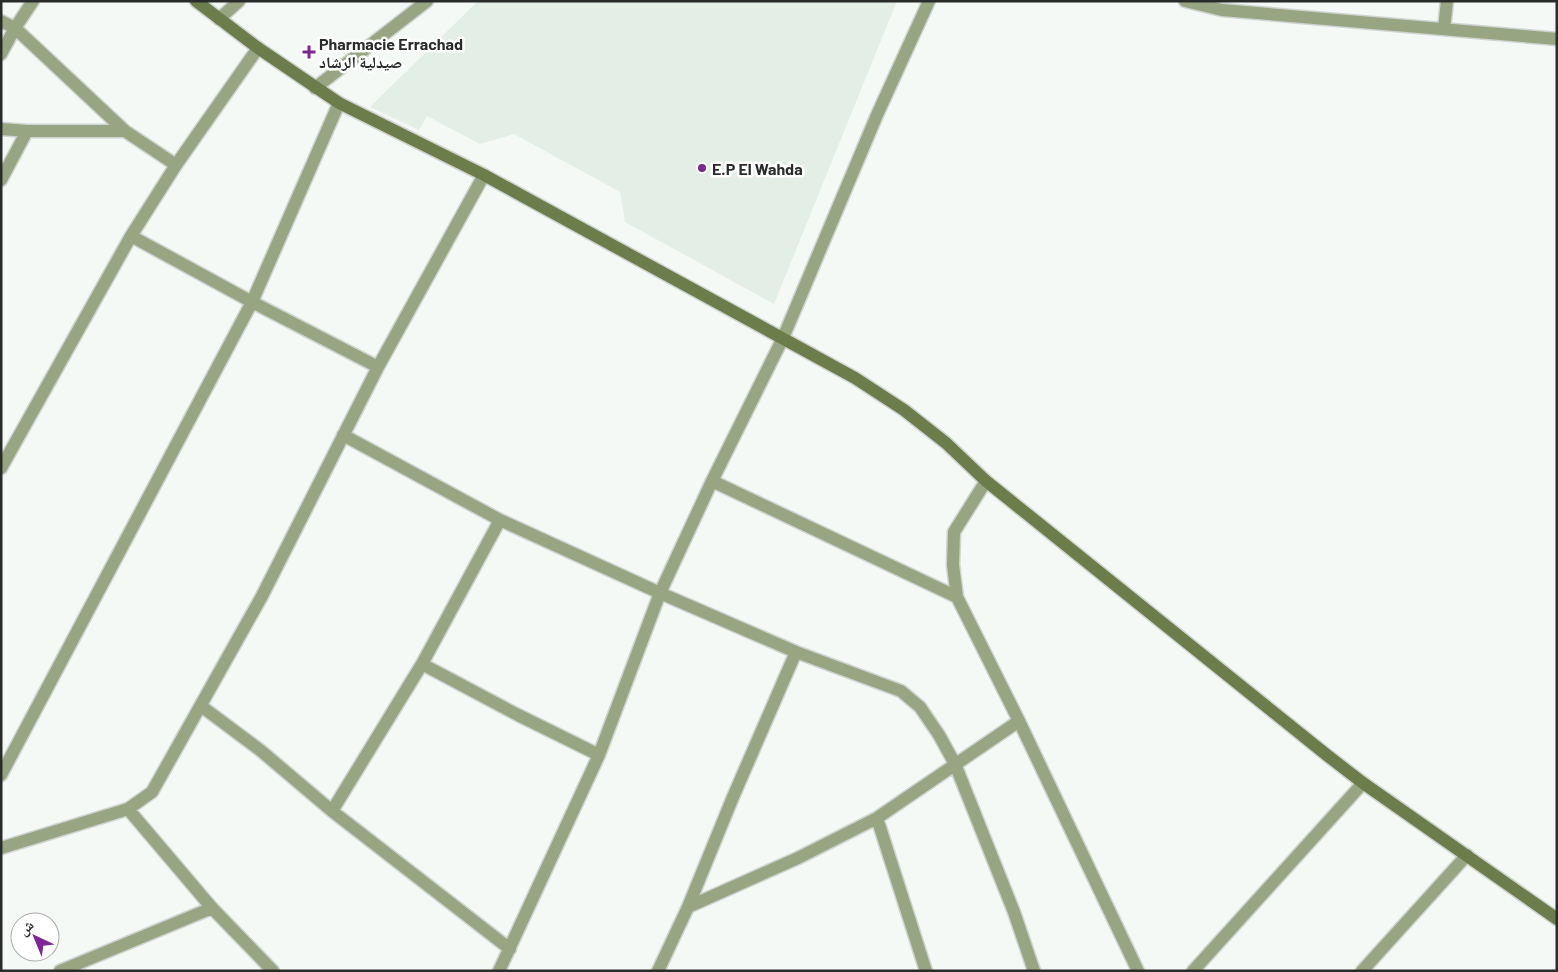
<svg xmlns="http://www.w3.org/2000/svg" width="1558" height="972" viewBox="0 0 1558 972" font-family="Barlow,'Noto Naskh Arabic',sans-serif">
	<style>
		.built { fill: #e3eee7 }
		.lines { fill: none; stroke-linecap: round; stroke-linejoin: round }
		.street-casing { stroke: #d0d4d1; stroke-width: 15 }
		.secondary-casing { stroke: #d0d4d1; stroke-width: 15 }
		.street { stroke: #97a583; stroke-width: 12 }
		.secondary { stroke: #6a7d4a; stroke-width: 12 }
		.poi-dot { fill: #7e2593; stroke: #fff; stroke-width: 2 }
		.labels { text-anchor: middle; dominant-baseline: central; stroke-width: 5; stroke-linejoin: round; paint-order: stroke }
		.poi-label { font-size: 16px; font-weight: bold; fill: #2a2c2b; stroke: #fff; text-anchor: start }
	</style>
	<rect width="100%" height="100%" fill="#f4f9f6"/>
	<path class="built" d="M478,1H897L774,304L625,222L620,192L514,134L480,144L427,116L419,130L370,107Z"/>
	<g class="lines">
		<defs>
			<path id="street" d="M1185,1L1222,10L1557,39
				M219,19L239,1
				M1,21L15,28L125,131L176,165
				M1444,29L1447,1
				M1,54L15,28L33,1
				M315,88L427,1
				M1,129L27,131H125
				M1,180L27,131
				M131,236L252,302L378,367
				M343,435L500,520L660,593L796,652L901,691L920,707L939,735L955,764L1014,912L1034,971
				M1,468L131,236L176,165L258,48
				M712,481L957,597
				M986,481L954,532L953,565L957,597L1019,721L1138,971
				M422,664L518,715L599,755
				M201,706L260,750L332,811L510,949
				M1,775L252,302L339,103
				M128,809L212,908L273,971
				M332,811L422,664L500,520
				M877,818L926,971
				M1,848L128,809L152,792L262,596L378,367L484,175
				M688,907L798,858L877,818L1019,721
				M60,971L212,908
				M499,971L599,755L660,593L712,481L783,338L877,115L929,1
				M658,971L688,907L733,797L796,652
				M1193,971L1363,783
				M1362,971L1467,855"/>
			<path id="secondary" d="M196,1L258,48L339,103L484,175L855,378L904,410L946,443L986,481L1328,756L1363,783L1557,919"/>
		</defs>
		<use href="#street" class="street-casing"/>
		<use href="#secondary" class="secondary-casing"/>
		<use href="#street" class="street"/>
		<use href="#secondary" class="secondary"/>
	</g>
	<g class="poi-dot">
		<path d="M306.5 44.5h5v5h5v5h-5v5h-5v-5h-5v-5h5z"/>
		<circle cx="702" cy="168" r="5"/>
	</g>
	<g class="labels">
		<g class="poi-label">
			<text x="319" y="43">Pharmacie Errachad<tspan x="319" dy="18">صيدلية الرشاد</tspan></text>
			<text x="712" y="168">E.P El Wahda</text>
		</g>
	</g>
	<rect width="1558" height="972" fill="none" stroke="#2a2c2b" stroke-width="5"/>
	<g transform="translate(35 937) rotate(316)"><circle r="24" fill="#ffffff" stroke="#aaabaa"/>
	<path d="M0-4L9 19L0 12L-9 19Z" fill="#7e2593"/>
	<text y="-8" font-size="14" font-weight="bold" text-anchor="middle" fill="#2a2c2b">ش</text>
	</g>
</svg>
